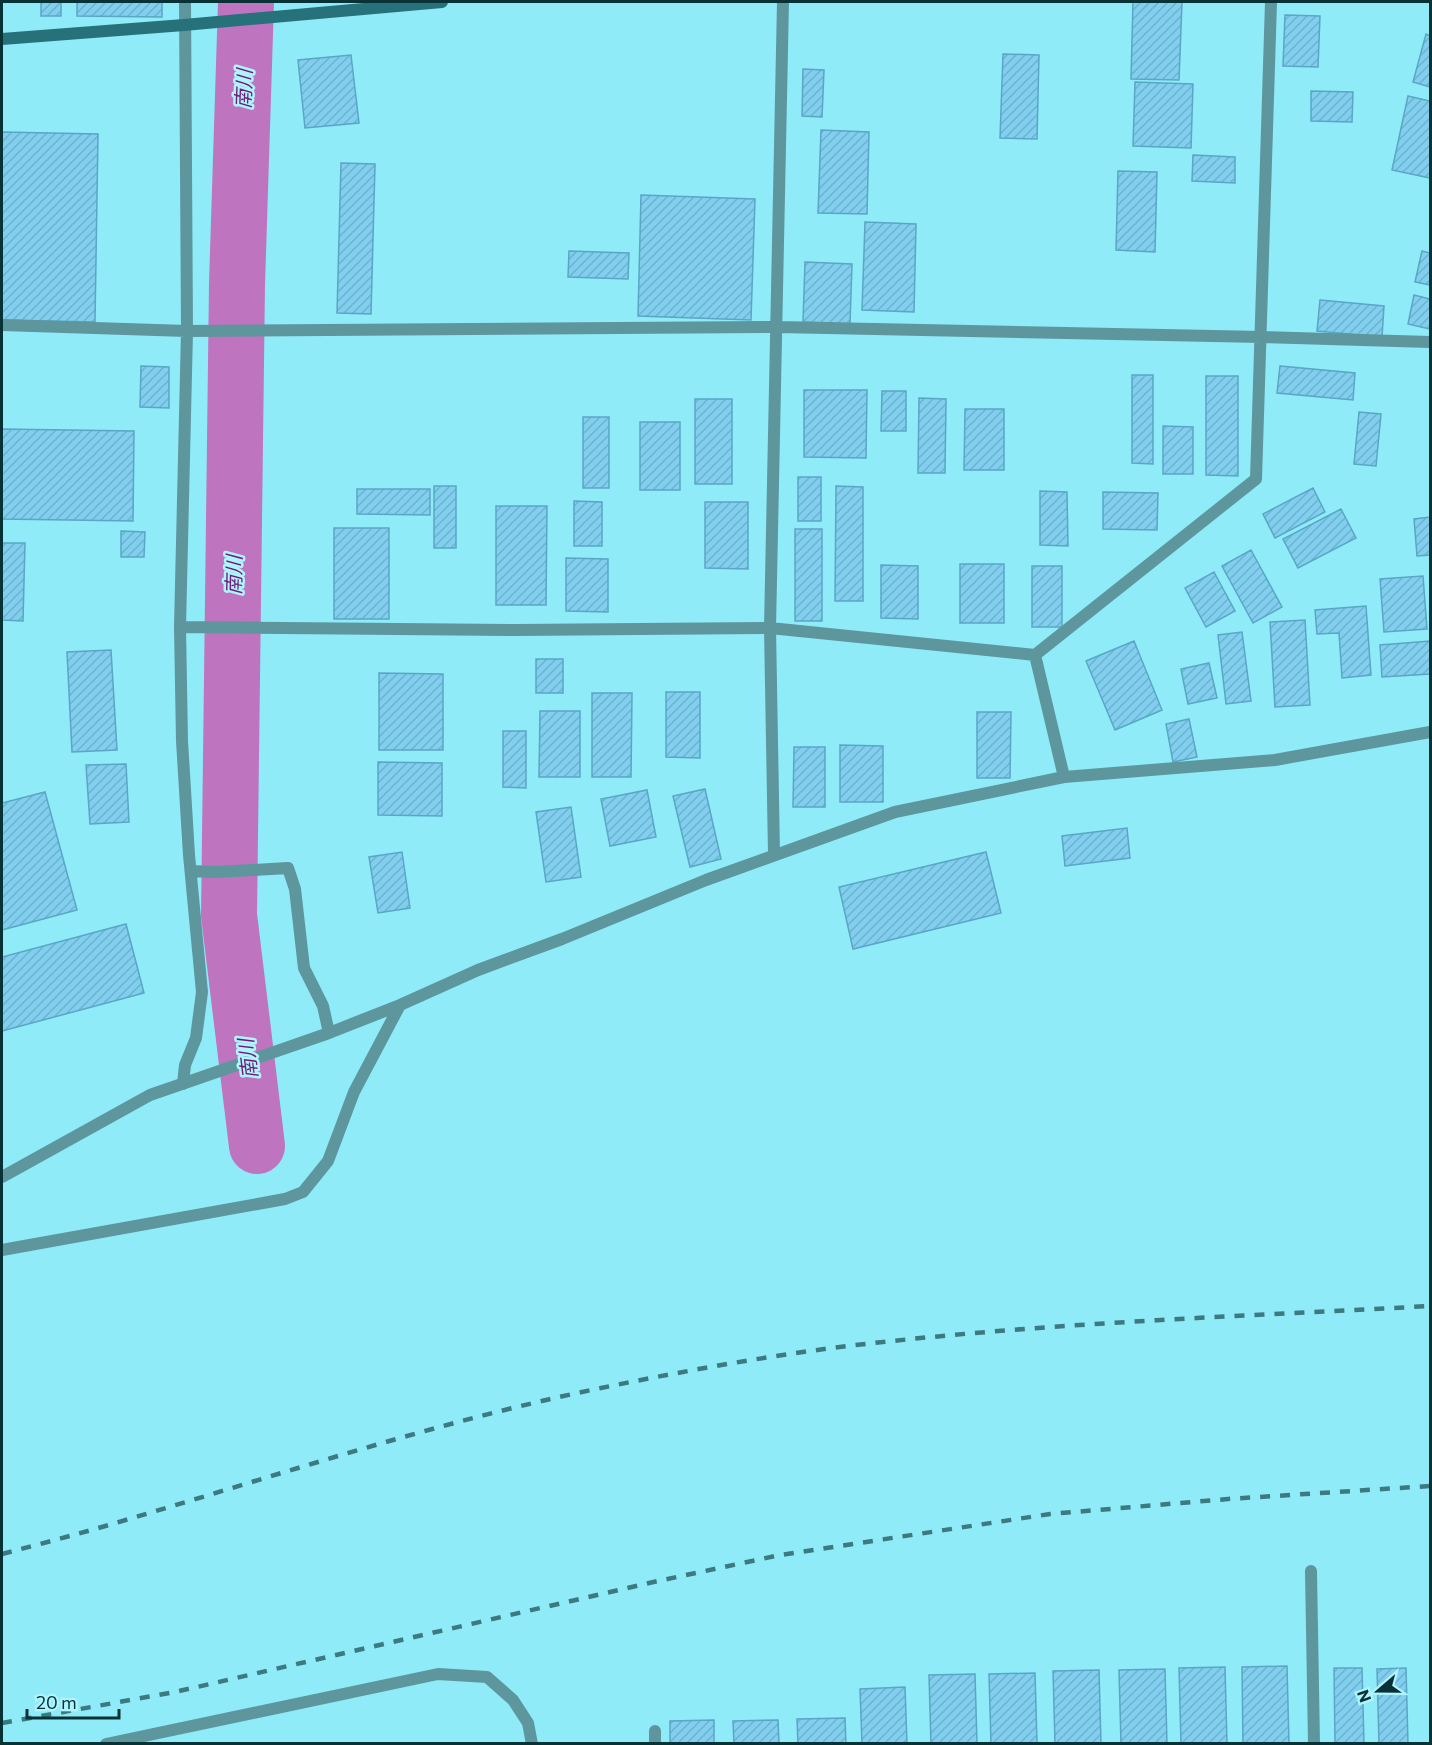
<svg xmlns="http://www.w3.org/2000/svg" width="1432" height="1745" viewBox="0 0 1432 1745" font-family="Commissioner,'Noto Sans JP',sans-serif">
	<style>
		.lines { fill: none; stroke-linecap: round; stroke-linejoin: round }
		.river { stroke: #be74bf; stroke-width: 56 }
		.building { fill: url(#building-hatch); stroke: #59a6c5; stroke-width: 1.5 }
		.service { stroke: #5d969d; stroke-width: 12 }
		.minor { stroke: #5d969d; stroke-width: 12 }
		.tertiary { stroke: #5d969d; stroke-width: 12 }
		.secondary { stroke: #26717a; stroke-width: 12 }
		.rail { stroke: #3c7980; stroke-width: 4.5; stroke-dasharray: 10 10; stroke-linecap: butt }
		.labels { text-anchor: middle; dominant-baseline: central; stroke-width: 5; stroke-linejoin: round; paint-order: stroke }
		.water-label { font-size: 20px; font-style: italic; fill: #741a77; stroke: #aef5ff }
	</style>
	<defs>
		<pattern id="building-hatch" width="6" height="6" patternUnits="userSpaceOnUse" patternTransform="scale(1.5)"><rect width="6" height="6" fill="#81cfef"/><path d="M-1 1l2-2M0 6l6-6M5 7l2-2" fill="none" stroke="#6eb2ce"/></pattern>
	</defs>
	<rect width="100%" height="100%" fill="#8febf7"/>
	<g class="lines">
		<path class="river" d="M246,2L237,284L229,915L257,1146"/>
	</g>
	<path class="building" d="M41,2H61V16H41Z
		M77,2H162V17L77,16Z
		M1133,2H1182L1179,80L1131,79Z
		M1285,15L1320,16L1318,67L1283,66Z
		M1426,34L1430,36V87L1413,82Z
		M1003,54L1039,55L1037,139L1000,138Z
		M351,55L359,123L305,128L298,60Z
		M803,69L824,70L822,117L802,116Z
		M1135,82L1193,84L1191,148L1133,146Z
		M1311,91L1353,92L1352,122L1311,121Z
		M1408,96L1430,101V178L1392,170Z
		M821,130L869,132L867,214L818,213Z
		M2,132L98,134L95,322L2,320Z
		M1193,155L1235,157V183L1192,181Z
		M341,163L375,164L371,314L337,313Z
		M1118,171L1157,172L1155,252L1116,250Z
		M641,195L755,199L751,320L638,316Z
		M865,222L916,224L914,312L862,310Z
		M569,251L629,253L628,279L568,277Z
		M1422,251L1430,253V285L1415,282Z
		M805,262L852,264L850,324L803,322Z
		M1414,295L1430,299V329L1408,324Z
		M1320,300L1384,306L1382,337L1317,331Z
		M141,366L169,367V408L140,407Z
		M1280,366L1355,373L1353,400L1277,393Z
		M1132,375H1153V464L1132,463Z
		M1206,376H1238V476L1206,475Z
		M804,390H867L866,458L804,457Z
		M882,391H906V431H881Z
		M919,398L946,399L945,473H918Z
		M695,399H732V484H695Z
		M965,409H1004V470H964Z
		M1359,412L1381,414L1376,466L1354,464Z
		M583,417H609V488H583Z
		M640,422H680V490H640Z
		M1163,426L1193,427V474H1163Z
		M2,429L134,431L133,521L2,519Z
		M798,477H821V521H798Z
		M434,486H456V548H434Z
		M836,486L863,487V601H835Z
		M1313,488L1325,512L1275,538L1263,514Z
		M357,489H430V515L357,514Z
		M1040,491L1067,492L1068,546L1040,545Z
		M1103,492L1158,493L1157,530L1103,529Z
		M574,501L602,502V546H574Z
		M705,502H748V569L705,568Z
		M496,506H547L546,605H496Z
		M1341,509L1356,538L1298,568L1283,539Z
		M1430,517V555L1417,556L1414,519Z
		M334,528H389V619H334Z
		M795,529H822V621H795Z
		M121,531L145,532L144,557H121Z
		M2,543H25L23,621L2,620Z
		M1251,550L1282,607L1253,623L1222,566Z
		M566,558L608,559V612L566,611Z
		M960,564H1004V623H960Z
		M881,565L918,566V619L881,618Z
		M1032,566H1062V627H1032Z
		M1214,572L1235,611L1206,627L1185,588Z
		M1423,576L1427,629L1384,632L1380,579Z
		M1366,606L1371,675L1342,678L1339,633L1317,634L1315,610Z
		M1305,620L1310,705L1275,707L1270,622Z
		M1242,632L1251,701L1226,704L1218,635Z
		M1134,641L1162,710L1115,730L1086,661Z
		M1430,641V674L1382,677L1380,645Z
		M111,650L117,750L72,752L67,652Z
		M536,659H563V693H536Z
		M1209,663L1217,698L1188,704L1181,669Z
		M379,673L443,674V750H379Z
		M666,692H700V758L666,757Z
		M592,693H632L631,777H592Z
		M540,711H580V777H539Z
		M977,712H1011L1010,778H977Z
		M1189,719L1197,757L1173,762L1166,724Z
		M503,731H526V788L503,787Z
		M840,745L883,746V802H840Z
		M794,747H825V807H793Z
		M378,762L442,763V816L378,815Z
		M126,764L129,822L90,824L86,765Z
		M705,789L721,859L690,867L673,796Z
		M647,790L656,837L610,846L601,799Z
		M45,792L77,910L2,930V803Z
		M571,807L581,877L546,882L536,812Z
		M1127,828L1130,858L1065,866L1062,836Z
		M402,852L410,908L378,913L369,857Z
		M986,852L1001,913L853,949L839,887Z
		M126,924L144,993L2,1031V957Z
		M1287,1666L1289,1744H1243L1242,1667Z
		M1225,1667L1227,1744H1181L1179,1668Z
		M1334,1668H1362L1364,1744H1335Z
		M1406,1668L1408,1744H1379L1377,1669Z
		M1165,1669L1167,1744H1121L1119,1670Z
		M1099,1670L1101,1744H1055L1053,1671Z
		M1035,1673L1037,1744H991L989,1674Z
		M975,1674L977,1744H931L929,1675Z
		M905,1687L907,1744H862L860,1689Z
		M845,1718L846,1744H798L797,1719Z
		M714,1720V1744H670V1721Z
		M778,1720L779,1744H734L733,1721Z"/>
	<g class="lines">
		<path class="service" d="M1311,1571L1314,1744
			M655,1731V1744"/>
		<path class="minor" d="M2,325L187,331L778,327L1262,337L1430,342
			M180,627L515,630L770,628L1035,655
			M1064,777L1035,655L1256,479L1271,2
			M774,854L770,628L783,2
			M191,871L216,872L288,868L295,889L304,968L323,1006L329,1033
			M183,1084L185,1065L196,1038L202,992L189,855L182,741L180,627L187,331L185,2
			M2,1177L150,1095L329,1033L400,1005L478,970L562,939L706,880L895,812L1064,777L1275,760L1430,732
			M2,1250L285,1199L303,1192L328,1161L354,1092L400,1005"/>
		<path class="tertiary" d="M106,1744L438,1674L487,1677L513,1700L528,1723L532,1744"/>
		<path class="secondary" d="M2,39L184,25L442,2"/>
		<path class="rail" d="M2,1554C44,1543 86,1532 129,1519C285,1473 440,1421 601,1388C694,1369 788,1352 883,1342C1065,1322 1248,1316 1430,1306
			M2,1723L175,1692L658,1581L780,1555L1050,1514L1228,1499L1430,1486"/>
	</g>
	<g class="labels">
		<g class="water-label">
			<text transform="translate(243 89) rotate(-88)">南川</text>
			<text transform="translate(233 575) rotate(-89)">南川</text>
			<text transform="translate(247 1059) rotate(-97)">南川</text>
		</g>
	</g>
	<rect width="1432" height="1745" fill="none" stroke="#093237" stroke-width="6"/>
	<g transform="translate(1378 1691) rotate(250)" stroke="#aef5ff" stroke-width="4.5" paint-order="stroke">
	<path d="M0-4.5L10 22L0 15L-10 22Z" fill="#093237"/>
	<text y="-9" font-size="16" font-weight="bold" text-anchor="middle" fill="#093237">N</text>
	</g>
	<path d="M27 1709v9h92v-9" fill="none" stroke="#093237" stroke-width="3"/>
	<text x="36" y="1709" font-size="18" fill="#093237" stroke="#aef5ff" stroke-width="4.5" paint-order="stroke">20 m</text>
</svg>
